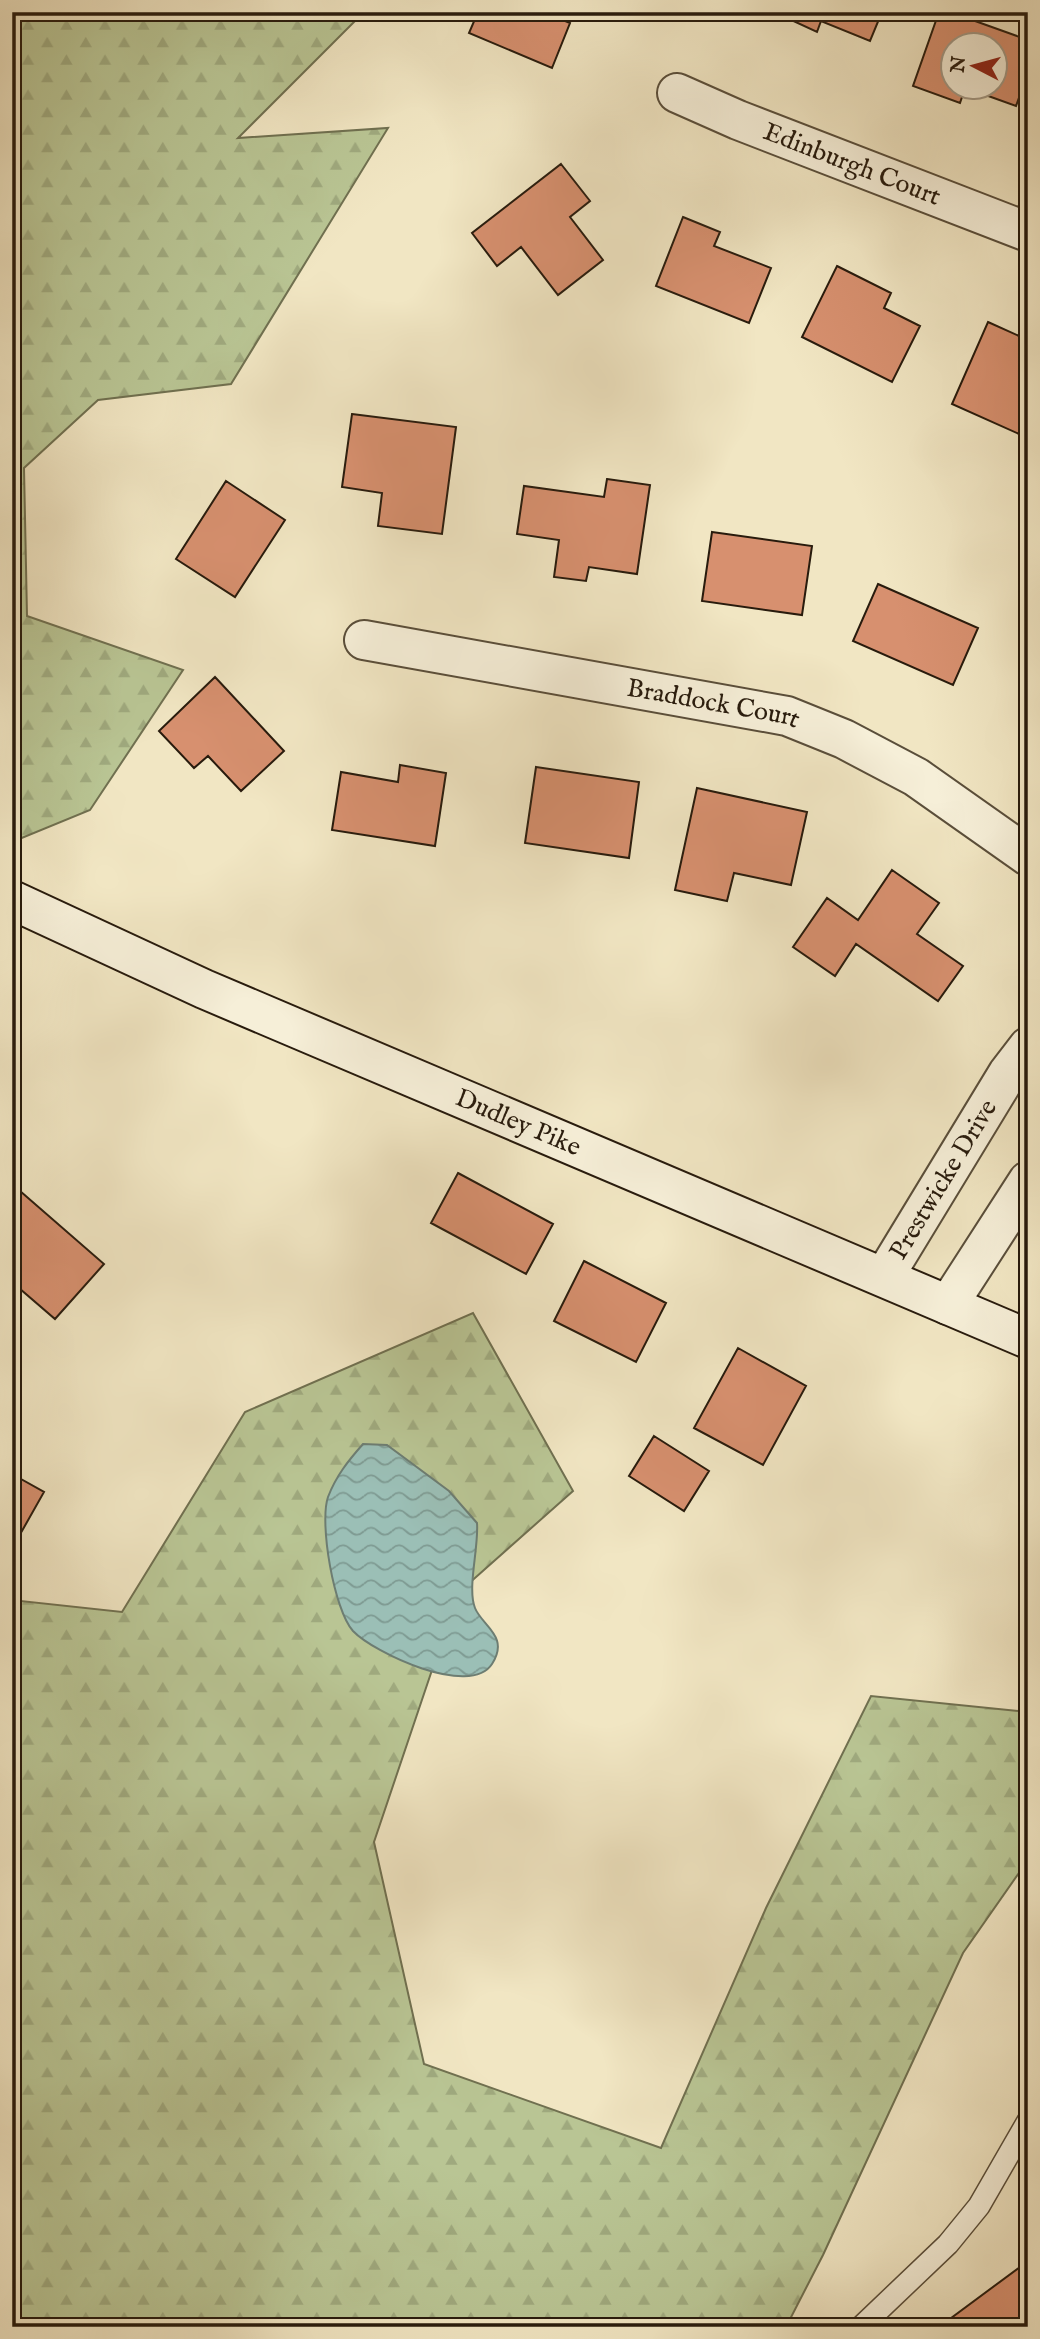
<svg xmlns="http://www.w3.org/2000/svg" width="1040" height="2339" viewBox="0 0 1040 2339" font-family="'IM FELL English',serif">
	<style>
		.forest { fill: url(#forest-firs); stroke: #707050; stroke-width: 2 }
		.water { fill: url(#water-waves); stroke: #6d7d72; stroke-width: 2 }
		.building { fill: #d7906f; stroke: #281b0d; stroke-width: 2 }
		.lines { fill: none; stroke-linecap: round; stroke-linejoin: round }
		.lane-casing { stroke: #5a4e3a; stroke-width: 24 }
		.street-casing { stroke: #5a4e3a; stroke-width: 42 }
		.secondary-casing { stroke: #281b0d; stroke-width: 42 }
		.lane { stroke: #f6efd8; stroke-width: 21 }
		.street { stroke: #f6efd8; stroke-width: 38 }
		.secondary { stroke: #f6efd8; stroke-width: 38 }
		.labels { text-anchor: middle; dominant-baseline: central; stroke-width: 5; stroke-linejoin: round; paint-order: stroke }
		.street-label { font-size: 26px; fill: #281b0d; stroke: #f6efd8 }
	</style>
	<defs>
		<pattern id="forest-firs" width="22" height="20" patternUnits="userSpaceOnUse" patternTransform="scale(1.75)"><rect width="22" height="20" fill="#b9c594"/><path d="M5 1l3.5 6h-7zM16 11l3.5 6h-7z" fill="#9fa97e"/></pattern>
		<pattern id="water-waves" width="16" height="10" patternUnits="userSpaceOnUse" patternTransform="scale(1.75)"><rect width="16" height="10" fill="#9bbfb6"/><path d="M0 5q4-4 8 0t8 0" fill="none" stroke="#7e9a92"/></pattern>
	</defs>
	<rect width="100%" height="100%" fill="#f1e6c3"/>
	<filter id="stains"><feTurbulence type="fractalNoise" baseFrequency=".00286" numOctaves="4"/><feColorMatrix values="0 0 0 0 .2 0 0 0 0 .09 0 0 0 0 .02 0 0 0 .5 -.17"/></filter>
	<radialGradient id="worn" r=".72"><stop offset=".6" stop-color="#630" stop-opacity="0"/><stop offset="1" stop-color="#630" stop-opacity=".3"/></radialGradient>
	<path class="forest" d="M12,12H364L238,138L388,128L231,384L98,400L24,468L27,616L183,670L90,810L12,842Z
		M473,1313L573,1491L458,1593L374,1842L424,2064L661,2148L766,1908L871,1696L1028,1712V1869L1021,1870L963,1953L823,2255L786,2327H12V1600L122,1612L245,1412Z"/>
	<path class="water" d="M363,1444L387,1445L449,1491L477,1523C479,1547 467,1588 475,1608C482,1626 510,1636 492,1664C470,1698 374,1653 353,1631C334,1610 319,1523 328,1497C336,1476 348,1461 363,1444Z"/>
	<path class="building" d="M478,12H544L570,23L552,68L469,33Z
		M774,12H882L870,41L821,21L817,32Z
		M939,12H950L1028,40V73L1016,106L966,88H995V46H953V88H965L960,103L913,86Z
		M561,164L590,201L570,217L603,260L558,295L521,247L497,266L472,233Z
		M683,217L720,232L714,246L771,268L749,323L656,286Z
		M837,266L891,293L884,308L920,326L892,382L802,337Z
		M988,322L1028,340V438L952,404Z
		M352,414L456,427L442,534L378,526L382,493L342,487Z
		M607,479L650,485L637,574L589,567L586,581L554,577L559,540L517,534L524,486L604,497Z
		M226,481L285,520L235,597L176,559Z
		M712,532L812,546L802,615L702,601Z
		M878,584L978,628L953,685L853,641Z
		M215,677L284,751L241,791L208,756L194,768L159,731Z
		M400,765L446,773L435,846L332,830L341,772L398,782Z
		M536,767L639,782L629,858L525,843Z
		M697,788L807,812L791,885L734,873L727,901L675,890Z
		M892,870L939,903L917,934L963,966L938,1001L856,944L835,976L793,947L827,898L858,920Z
		M458,1173L553,1224L526,1274L431,1223Z
		M12,1184L104,1264L55,1319L12,1282Z
		M584,1261L666,1303L636,1362L554,1321Z
		M738,1348L806,1386L763,1465L694,1428Z
		M654,1436L709,1471L684,1511L629,1476Z
		M12,1474L44,1492L18,1538L12,1535Z
		M1028,2261V2327H939Z"/>
	<g class="lines">
		<defs>
			<path id="lane" d="M861,2327L948,2244L979,2206L1028,2121"/>
			<g id="street">
				<path id="s1" d="M677,93L738,120L1028,232"/>
				<path id="s2" d="M364,640L787,716L844,739L916,777L1028,856"/>
				<path id="s3" d="M884,1277L1008,1073L1028,1047"/>
				<path d="M948,1305L1028,1181"/>
			</g>
			<g id="secondary">
				<path id="s4" d="M12,900L204,989L1028,1339"/>
			</g>
		</defs>
		<use href="#lane" class="lane-casing"/>
		<use href="#street" class="street-casing"/>
		<use href="#secondary" class="secondary-casing"/>
		<use href="#lane" class="lane"/>
		<use href="#street" class="street"/>
		<use href="#secondary" class="secondary"/>
	</g>
	<g class="labels">
		<g class="street-label">
			<text stroke="none"><textPath href="#s1" startOffset="189">Edinburgh Court</textPath></text>
			<text stroke="none"><textPath href="#s2" startOffset="355">Braddock Court</textPath></text>
			<text stroke="none"><textPath href="#s4" startOffset="553">Dudley Pike</textPath></text>
			<text stroke="none"><textPath href="#s3" startOffset="114">Prestwicke Drive</textPath></text>
		</g>
	</g>
	<rect width="1040" height="2339" fill="none" stroke="#f1e6c3" stroke-width="42"/>
	<rect x="14" y="14" width="1012" height="2311" fill="none" stroke="#281b0d" stroke-width="3.5"/>
	<rect x="21" y="21" width="998" height="2297" fill="none" stroke="#281b0d" stroke-width="2"/>
	<g transform="translate(974 66) rotate(276)"><circle r="33" fill="#f6efd8" stroke="#a49a87" stroke-width="2"/>
	<path d="M0-5L12 26L0 18L-12 26Z" fill="#8f2418"/>
	<text y="-10" font-size="19" font-weight="bold" text-anchor="middle" fill="#281b0d">N</text>
	</g>
	<rect width="100%" height="100%" filter="url(#stains)"/>
	<rect width="100%" height="100%" fill="url(#worn)"/>
</svg>
